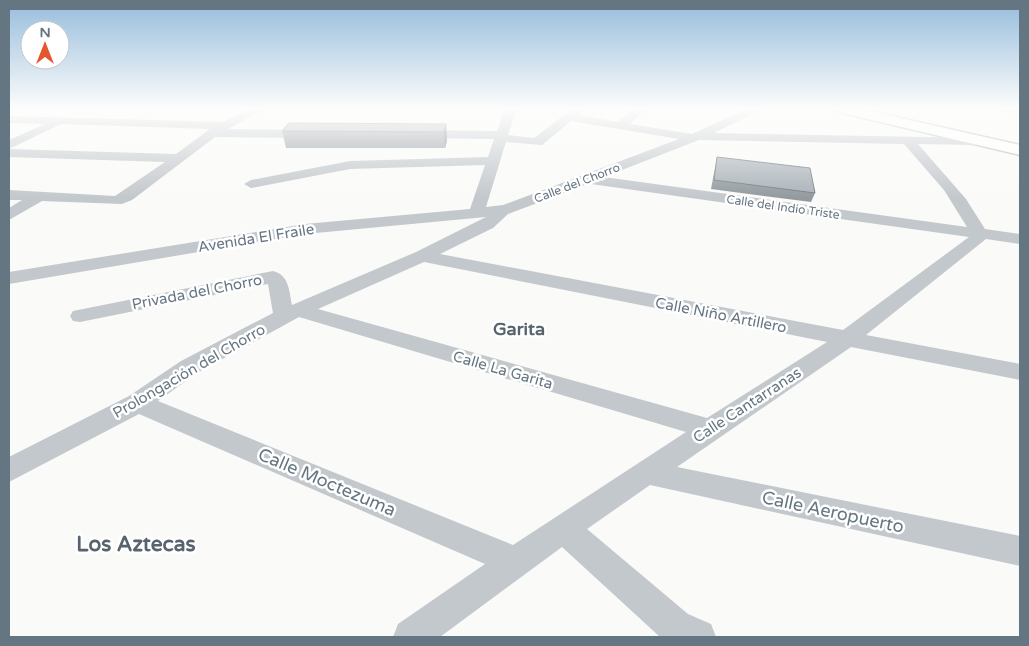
<svg xmlns="http://www.w3.org/2000/svg" width="1029" height="646" viewBox="0 0 1029 646" font-family="'Varela Round',sans-serif">
	<style>
		.lines { fill: none; stroke-linecap: round; stroke-linejoin: round }
		.major-casing { stroke: #b5babe; stroke-width: 3 }
		.minor { fill: #c3c8cc; fill-rule: evenodd }
		.major { fill: #fff; fill-rule: evenodd }
		.wall { fill: #929a9f }
		.shaded-wall { fill: #777d82 }
		.building { fill: #aab3b9; stroke: #777d82 }
		.labels { text-anchor: middle; dominant-baseline: central; stroke-width: 5; stroke-linejoin: round; paint-order: stroke }
		.far-street-label { font-size: 12px; fill: #657683; stroke: #fff }
		.street-label { font-size: 15px; fill: #657683; stroke: #fff }
		.quarter-label { font-size: 18px; font-weight: bold; fill: #57646e; stroke: #fff }
		.near-street-label { font-size: 18px; fill: #657683; stroke: #fff }
		.near-quarter-label { font-size: 21px; font-weight: bold; fill: #57646e; stroke: #fff }
	</style>
	<rect width="100%" height="100%" fill="#fafaf8"/>
	<g class="lines">
		<defs>
			<path id="major" d="M831,108H856L1020,145V155L838,112Z"/>
		</defs>
		<use href="#major" class="major-casing"/>
		<path class="minor" d="M252,108H266L228,129L312,130L318,134L312,138L215,137L132,200L122,204L42,201L9,220V208L22,200H9V190L115,196L165,162L9,157V149L176,154L210,129L61,124L9,149V140L45,124L9,123V116L223,122Z
			M505,108H517L508,135L534,138L573,108H586L578,115L618,122L634,108H647L630,124L692,134L749,108H764L714,133L982,138L983,141L982,144L977,145L918,144L966,199L985,229L1020,234V244L986,239L866,335L1020,364V380L851,347L677,467L1020,536V566L650,485L587,529L688,614L711,624L716,637H660L562,547L440,637H393L398,624L485,564L139,414L9,482V457L129,396L181,361L273,313L268,284L80,322L73,321L70,316L73,311L273,271C289,275 289,290 292,305L416,252L486,217L305,234L9,284V272L305,224L470,209L485,165L350,169L251,188L244,184L251,180L350,161L488,157L494,139L417,138L411,134L417,130L497,131ZM571,121L679,139L503,205L486,207L506,142L542,145ZM699,140L904,144L944,190L967,227L604,177ZM588,184H591L969,237L843,330L440,254L493,228L508,214ZM424,262L827,342L707,418L318,309ZM299,317L686,432L513,545L158,401L197,373Z
			M990,108H1020V113L996,111Z"/>
		<use href="#major" class="major"/>
	</g>
	<path class="wall" d="M446,124L447,141L445,148H286L282,131Z
		M717,157L815,193L811,202L711,189Z"/>
	<path class="shaded-wall" d="M446,124L447,141L445,148L444,132Z"/>
	<path class="building" d="M289,123L446,124L444,132L282,131Z
		M717,157L810,168L815,193L714,180Z"/>
	<linearGradient id="sky" x2="0" y2="1"><stop stop-color="#96bcdc"/><stop offset="0.55" stop-color="#fdfdfc"/><stop offset="1" stop-color="#fdfdfc" stop-opacity="0"/></linearGradient>
	<rect width="1029" height="198" fill="url(#sky)"/>
	<g class="labels">
		<g class="far-street-label">
			<text transform="translate(577 183) rotate(-21)">Calle del Chorro</text>
			<text transform="translate(783 207) rotate(8)">Calle del Indio Triste</text>
		</g>
		<g class="street-label">
			<text transform="translate(256 238) rotate(-9)">Avenida El Fraile</text>
			<text transform="translate(197 292) rotate(-11)">Privada del Chorro</text>
			<text transform="translate(721 315) rotate(11)">Calle Niño Artillero</text>
			<text transform="translate(503 370) rotate(16)">Calle La Garita</text>
			<text transform="translate(189 371) rotate(-30)">Prolongación del Chorro</text>
			<text transform="translate(747 405) rotate(-33)">Calle Cantarranas</text>
		</g>
		<g class="quarter-label">
			<text x="519" y="329">Garita</text>
		</g>
		<g class="near-street-label">
			<text transform="translate(327 482) rotate(23)">Calle Moctezuma</text>
			<text transform="translate(833 512) rotate(12)">Calle Aeropuerto</text>
		</g>
		<g class="near-quarter-label">
			<text x="136" y="544">Los Aztecas</text>
		</g>
	</g>
	<rect width="1029" height="646" fill="none" stroke="#657683" stroke-width="20"/>
	<g transform="translate(45 45)"><circle r="24" fill="#ffffff" stroke="#c1c8cd"/>
	<path d="M0-4L9 19L0 12L-9 19Z" fill="#e4572e"/>
	<text y="-8" font-size="14" font-weight="bold" text-anchor="middle" fill="#657683">N</text>
	</g>
</svg>
